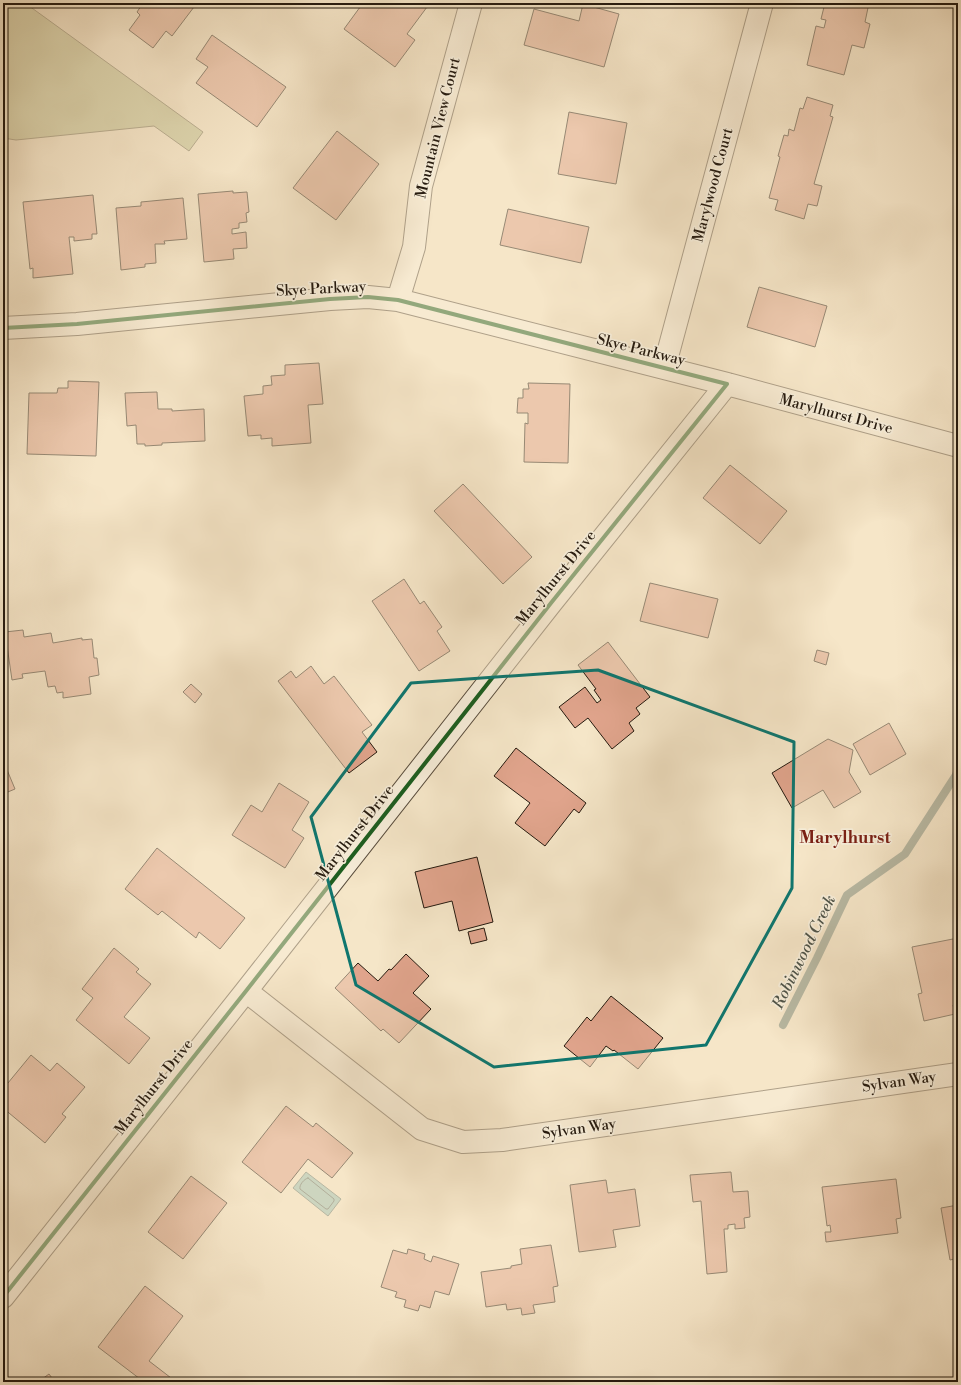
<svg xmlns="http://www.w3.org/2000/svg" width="961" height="1385" viewBox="0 0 961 1385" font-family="'Libre Bodoni',serif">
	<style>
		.green { fill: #c2c391; stroke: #746e50 }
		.water { fill: #9cc0b4; stroke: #6c7e72 }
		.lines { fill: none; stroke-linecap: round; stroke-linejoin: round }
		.shore { stroke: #606d62; stroke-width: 1 }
		.stream { stroke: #6c7e72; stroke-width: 8 }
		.building { fill: #e0a48c; stroke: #251a0f }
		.minor-casing { stroke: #594d3d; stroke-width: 24 }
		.minor { stroke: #f8efdb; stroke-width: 22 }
		.cycleway-casing { stroke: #f8efdb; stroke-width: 6 }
		.cycleway { stroke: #1b5e20; stroke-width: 4 }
		.marked { fill: none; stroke: #0f766e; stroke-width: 3; stroke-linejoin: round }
		.labels { text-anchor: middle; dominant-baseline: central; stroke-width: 3.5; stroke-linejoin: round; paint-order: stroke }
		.street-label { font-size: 15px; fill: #251a0f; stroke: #f8efdb }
		.water-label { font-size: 16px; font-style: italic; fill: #4f5449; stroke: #f8efdb }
		.quarter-label { font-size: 17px; font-weight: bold; fill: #7a1f14; stroke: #f8efdb }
	</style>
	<rect width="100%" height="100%" fill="#f5e6c8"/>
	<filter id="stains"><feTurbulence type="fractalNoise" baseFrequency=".005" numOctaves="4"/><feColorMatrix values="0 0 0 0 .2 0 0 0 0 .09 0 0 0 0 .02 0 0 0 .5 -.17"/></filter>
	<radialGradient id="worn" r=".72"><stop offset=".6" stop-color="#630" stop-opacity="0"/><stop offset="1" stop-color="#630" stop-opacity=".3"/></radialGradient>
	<path class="green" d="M3,3H25L203,132L189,151L154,126L16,140L3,138Z"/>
	<path class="water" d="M306,1172L341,1199L328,1216L293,1188Z"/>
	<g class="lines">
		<path class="shore" d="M308,1178L334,1199V1201L328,1209H326L300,1189C299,1185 304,1179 308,1178Z"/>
		<path class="stream" d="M783,1025L817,958L847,895L905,854L956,775L958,768"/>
	</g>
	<path class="building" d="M143,3H197L172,36L166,31L153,48L129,30L140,15L137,12Z
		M363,3H430L407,34L415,40L395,67L344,29Z
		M825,3H869L865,22L870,24L864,48L852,45L844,75L807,65L816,26L824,28L826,20L821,19Z
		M583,4L619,14L604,67L524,45L534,9L579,21Z
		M212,35L286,87L257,127L196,83L208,67L196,59Z
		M807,97L833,105L830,116L833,117L814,184L822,186L817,206L808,204L804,219L775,210L778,200L769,198L780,157L778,156L784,135L788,136L789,129L794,131L800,108L803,109Z
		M569,112L627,123L616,184L558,174Z
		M337,131L379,164L336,220L293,188Z
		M3,186H6L4,236H3Z
		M233,191V193L247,192L249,212L246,213L247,222L239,223V228L232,229V234L246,232L247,248L233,249L234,259L204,262L198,194Z
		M93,195L97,234H92V239L74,241V237H69L73,274L33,278V268L30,269L23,202Z
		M183,198L187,239L164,241L165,244H155L156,263L145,264V267L121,270L116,208L141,206V202Z
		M508,209L589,227L581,263L500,245Z
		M759,287L827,306L815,347L747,327Z
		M319,363L323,404L308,405L311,443L272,446V438L261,439V435L248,436L244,396L263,394V386L272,385L271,376L285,375V365Z
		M68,381L99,382L96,456L27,454L29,393H57L58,388H68Z
		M528,383L570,384L568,463L524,462L525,423L528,424V413H517L518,398H523V389H529Z
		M157,392L158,409H172V411L204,409L205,441L162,443V445L145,446V444H137L136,425L127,426L125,393Z
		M730,465L787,511L760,544L703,498Z
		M463,484L532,557L503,584L434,511Z
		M404,579L420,604L424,601L442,627L437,631L450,651L419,671L372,601Z
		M650,583L718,599L708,638L640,621Z
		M23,630L24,637L51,633L53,643L82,638V640L92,639L94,658H97L99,675L89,677L91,694L63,698V692L57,693L55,686L48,687L45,671L22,674L23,678L12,680L5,632Z
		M608,642L650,697L636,708L640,714L629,723L634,731L612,749L588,718L575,728L559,707L585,687L597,703L601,700L594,690L596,689L578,665Z
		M817,650L829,653L826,665L814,661Z
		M311,666L324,684L334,676L372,725L362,732L377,752L349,773L278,681L291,671L296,678Z
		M191,684L202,694L195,703L183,692Z
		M889,723L906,754L870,775L853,744Z
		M828,739L853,750L849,772L861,792L834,808L823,790L792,808L772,773Z
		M516,748L586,803L579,813L574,809L545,846L515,823L530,803L494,776Z
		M5,765L15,789L3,794V766Z
		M279,783L309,802L292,830L304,838L285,868L232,835L251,805L262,812Z
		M157,848L245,918L220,949L199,932L196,938L162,911L158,915L125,889Z
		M477,857L493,922L459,931L452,901L424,908L415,872Z
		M484,928L487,940L471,944L468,932Z
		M958,938V1004L953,1005L955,1014L924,1021L918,994L922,993L912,947Z
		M114,948L139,969L136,972L151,984L124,1017L150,1038L129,1064L76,1020L93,998L82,989Z
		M406,954L429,976L413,993L431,1009L399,1043L383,1029L381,1031L335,988L358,963L378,981L389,969L391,970Z
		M611,996L663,1038L638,1069L614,1050L613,1051L606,1046L590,1067L564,1046L587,1017L591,1021Z
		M31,1055L50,1071L57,1063L85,1087L62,1114L66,1117L45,1143L3,1108V1089Z
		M286,1106L313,1127L316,1123L353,1153L332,1178L308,1159L281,1193L242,1162Z
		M731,1172L733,1192L748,1191L750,1217L744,1218L745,1228L735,1229V1224L728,1225V1229H724L727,1272L707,1274L701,1201L693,1202L690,1175Z
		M191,1176L227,1203L183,1259L148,1232Z
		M896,1179L901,1218L896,1219L898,1233L826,1242L825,1232H831L830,1225L827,1226L822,1187Z
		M606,1180L608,1193L635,1189L640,1226L613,1230L616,1247L579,1252L570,1185Z
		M958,1205V1258L950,1260L941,1208Z
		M551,1245L558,1286L553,1287L555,1302L533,1305L535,1313L522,1315L521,1308L507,1310L506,1304L486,1307L481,1272L511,1268V1266L522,1264L520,1249Z
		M408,1249L425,1254L424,1259L431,1262L433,1256L459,1264L449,1295L435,1291L430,1308L420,1305L418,1311L404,1307L406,1300L395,1297L397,1292L381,1287L393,1250L407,1254Z
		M145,1286L183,1316L149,1361L175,1381L174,1382H144L98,1347Z
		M49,1374L55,1382H38Z"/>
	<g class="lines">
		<defs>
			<path id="minor" d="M398,300L414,247L421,186L471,3
				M3,328L77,324L330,299L368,297L398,300L727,384L958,446
				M664,368L762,3
				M246,991L422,1129L463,1142L502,1140L958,1074
				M3,1297L246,991L551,603L727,384"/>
		</defs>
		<use href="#minor" class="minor-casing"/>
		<use href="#minor" class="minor"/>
		<defs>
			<path id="cycleway" d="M3,328L77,324L330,299L368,297L398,300L727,384L551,603L246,991L3,1297"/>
		</defs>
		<use href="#cycleway" class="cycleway-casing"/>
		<use href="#cycleway" class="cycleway"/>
	</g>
	<path d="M0 0H961V1385H0ZM598,670L794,742L792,888L706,1045L494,1067L356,985L311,817L411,683Z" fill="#f5e6c8" fill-opacity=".55" fill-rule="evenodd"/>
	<path class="marked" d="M598,670L794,742L792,888L706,1045L494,1067L356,985L311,817L411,683Z"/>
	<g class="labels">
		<g class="street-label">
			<text transform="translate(438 128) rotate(-76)">Mountain View Court</text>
			<text transform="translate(713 185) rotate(-75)">Marylwood Court</text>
			<text transform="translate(321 289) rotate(-3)">Skye Parkway</text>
			<text transform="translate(641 350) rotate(14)">Skye Parkway</text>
			<text transform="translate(836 414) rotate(15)">Marylhurst Drive</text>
			<text transform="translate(556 578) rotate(-51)">Marylhurst Drive</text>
			<text transform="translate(355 833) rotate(-52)">Marylhurst Drive</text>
			<text transform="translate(899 1082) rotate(-8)">Sylvan Way</text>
			<text transform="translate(154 1087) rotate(-52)">Marylhurst Drive</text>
			<text transform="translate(579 1129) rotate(-8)">Sylvan Way</text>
		</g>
		<g class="water-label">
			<text transform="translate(804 952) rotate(-64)">Robinwood Creek</text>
		</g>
		<g class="quarter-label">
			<text x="845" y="838">Marylhurst</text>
		</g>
	</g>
	<rect width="961" height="1385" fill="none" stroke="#f5e6c8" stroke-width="16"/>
	<rect x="4" y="4" width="953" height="1377" fill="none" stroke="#251a0f" stroke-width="2"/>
	<rect x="8" y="8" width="945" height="1369" fill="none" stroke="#251a0f"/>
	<rect width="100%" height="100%" filter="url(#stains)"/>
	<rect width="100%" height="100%" fill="url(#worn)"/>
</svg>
